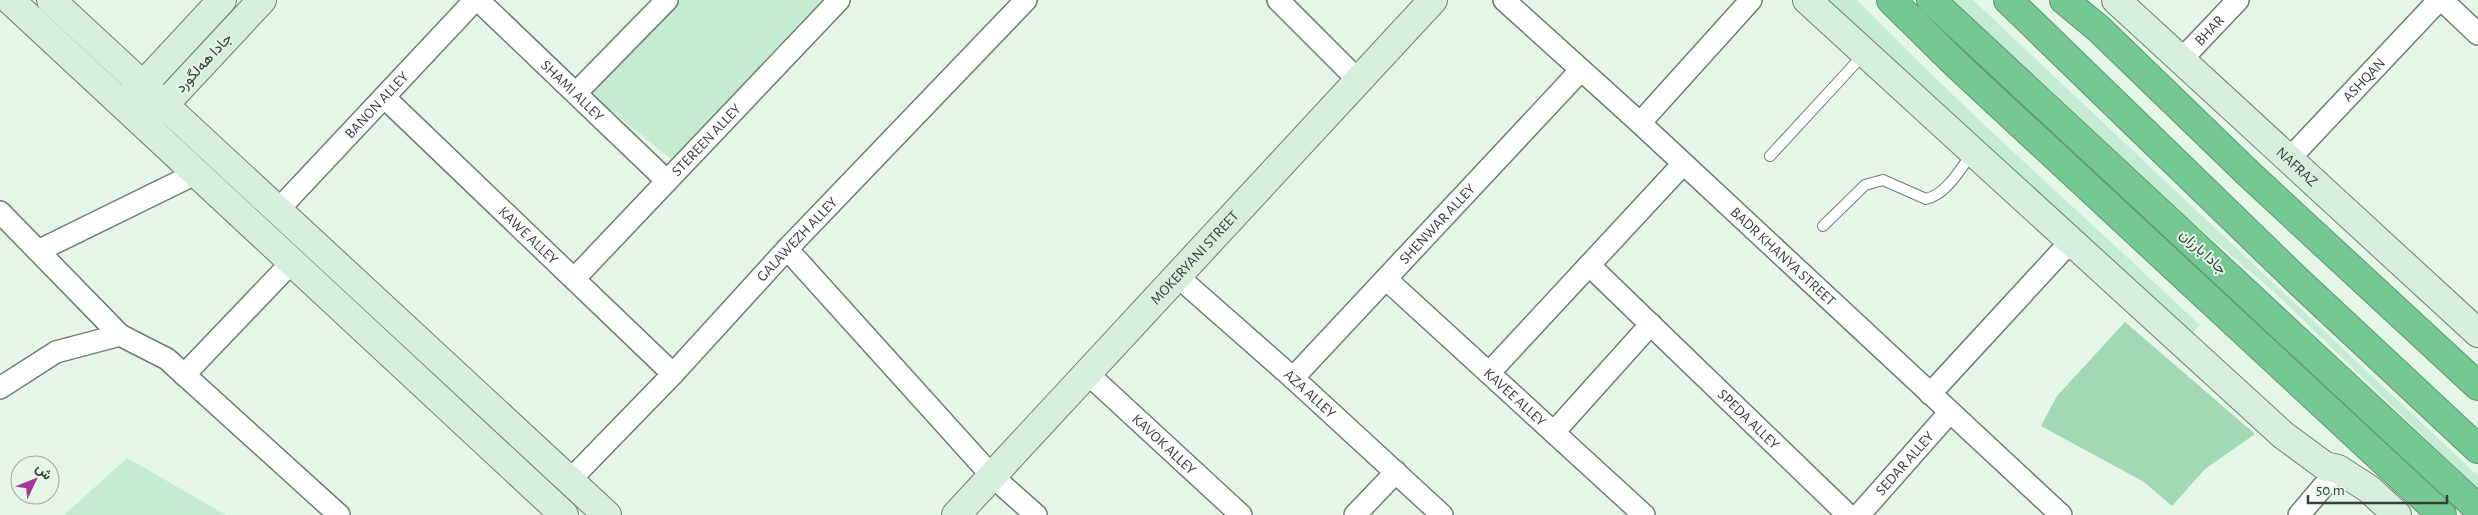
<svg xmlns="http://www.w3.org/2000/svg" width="2478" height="515" viewBox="0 0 2478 515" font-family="'Alegreya Sans',Vazirmatn,sans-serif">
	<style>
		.green { fill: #c5ebd0 }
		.building { fill: #a2d8b2 }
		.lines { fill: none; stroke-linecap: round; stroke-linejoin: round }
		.lane-casing { stroke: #6e7f73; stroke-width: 12 }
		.street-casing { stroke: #6e7f73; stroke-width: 24 }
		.secondary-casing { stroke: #6e7f73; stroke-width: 30 }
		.highway-casing { stroke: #5f9872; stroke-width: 30 }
		.lane { stroke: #fff; stroke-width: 10 }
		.street { stroke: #fff; stroke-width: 21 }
		.secondary { stroke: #d6eede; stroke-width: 28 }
		.highway { stroke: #75c891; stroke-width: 28 }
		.labels { text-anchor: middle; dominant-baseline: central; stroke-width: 4; stroke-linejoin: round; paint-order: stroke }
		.street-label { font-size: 15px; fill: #373f39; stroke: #e3f6e8 }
	</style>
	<rect width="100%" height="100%" fill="#e3f6e8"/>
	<path class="green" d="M670,0H826L672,160L585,89Z
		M1822,0H1857C1967,113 2085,217 2200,325L2188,338Z
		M1946,0H1973L2478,476V489L2274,292L2177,209Z
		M127,458L226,515H64Z"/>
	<path class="building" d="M2125,322L2255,434L2205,469L2172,506L2144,482L2041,426L2057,396Z"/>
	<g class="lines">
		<defs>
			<path id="lane" d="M1770,156L1864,54
				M1823,226L1865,185L1883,180L1926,199C1947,194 1961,168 1973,152"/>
			<g id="street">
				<path id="s1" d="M478,0L667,181"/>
				<path d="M1278,0L1358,80"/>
				<path id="s2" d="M1504,0L1640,123L2061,515"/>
				<path d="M2442,0L2478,34"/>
				<path id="s3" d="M2181,60L2238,0"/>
				<path d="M577,92L667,0"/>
				<path id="s4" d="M384,97L673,374"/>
				<path d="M1640,123L1751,0"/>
				<path id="s5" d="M2289,159L2439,0"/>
				<path id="s6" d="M278,210L475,0"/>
				<path d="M0,212L120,335L56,352L0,388"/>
				<path d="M787,249L992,476L1036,515"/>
				<path d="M38,251L197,173"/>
				<path id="s7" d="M1589,265L1848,515"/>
				<path id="s8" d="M1176,275L1293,378L1442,515"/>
				<path id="s9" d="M574,279L839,0"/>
				<path id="s10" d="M1386,279L1644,515"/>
				<path d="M120,335L167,359L339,515"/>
				<path id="s11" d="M1087,373L1241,515"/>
				<path d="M1489,373L1683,164"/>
				<path d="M184,375L292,262"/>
				<path id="s12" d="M1293,378L1581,70"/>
				<path d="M1930,394L2072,240"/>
				<path d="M1554,432L1651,324"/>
				<path id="s13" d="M570,480L673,374L787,249L1026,0"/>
				<path d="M1355,515L1396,472"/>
				<path id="s14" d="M1859,515L1950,412"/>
				<path d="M2299,515L2338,469"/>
			</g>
			<g id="secondary">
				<path d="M10,0L564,515"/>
				<path d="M51,0L607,515"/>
				<path d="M1807,0L2283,435L2325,466L2338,469L2369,489L2397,515"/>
				<path id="s15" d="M2116,0L2478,333"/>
				<path d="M131,98L222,0"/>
				<path d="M151,119L262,0"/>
				<path id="s16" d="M956,515L1433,0"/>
			</g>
			<path id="highway" d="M1891,0L1958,66L2442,515
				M1931,0L2474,505
				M2008,0L2297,280L2478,449
				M2064,0L2099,29L2250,175L2478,386"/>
		</defs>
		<use href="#lane" class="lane-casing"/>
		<use href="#street" class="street-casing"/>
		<use href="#secondary" class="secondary-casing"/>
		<use href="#highway" class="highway-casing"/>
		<use href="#lane" class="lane"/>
		<use href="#street" class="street"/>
		<use href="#secondary" class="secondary"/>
		<use href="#highway" class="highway"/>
	</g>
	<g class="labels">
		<g class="street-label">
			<text stroke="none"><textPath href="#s3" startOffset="41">BHAR</textPath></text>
			<text transform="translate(204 63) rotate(-47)">جادا هەلگورد</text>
			<text stroke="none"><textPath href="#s5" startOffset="109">ASHQAN</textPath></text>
			<text stroke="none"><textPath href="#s1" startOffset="131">SHAMI ALLEY</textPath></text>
			<text stroke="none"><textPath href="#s6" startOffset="144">BANON ALLEY</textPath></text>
			<text stroke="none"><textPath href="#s9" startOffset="192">STEREEN ALLEY</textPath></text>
			<text stroke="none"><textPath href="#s15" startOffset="246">NAFRAZ</textPath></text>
			<text stroke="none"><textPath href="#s12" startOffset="211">SHENWAR ALLEY</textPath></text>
			<text stroke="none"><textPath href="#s4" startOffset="200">KAWE ALLEY</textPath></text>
			<text stroke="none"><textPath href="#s13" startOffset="331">GALAWEZH ALLEY</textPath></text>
			<text transform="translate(2203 252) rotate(43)">جادا بارزان</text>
			<text stroke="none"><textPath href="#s16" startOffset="351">MOKERYANI STREET</textPath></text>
			<text stroke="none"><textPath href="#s2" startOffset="379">BADR KHANYA STREET</textPath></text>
			<text stroke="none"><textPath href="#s8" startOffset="179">AZA ALLEY</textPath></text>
			<text stroke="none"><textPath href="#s10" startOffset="175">KAVEE ALLEY</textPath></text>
			<text stroke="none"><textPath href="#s7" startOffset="222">SPEDA ALLEY</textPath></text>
			<text stroke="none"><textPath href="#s11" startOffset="105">KAVOK ALLEY</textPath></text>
			<text stroke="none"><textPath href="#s14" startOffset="69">SEDAR ALLEY</textPath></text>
		</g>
	</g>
	<g transform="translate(35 480) rotate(47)"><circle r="24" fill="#e3f6e8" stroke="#9eada2"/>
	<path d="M0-4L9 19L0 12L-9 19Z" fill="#a63897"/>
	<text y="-8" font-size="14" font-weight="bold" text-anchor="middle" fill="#373f39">ش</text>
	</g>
	<path d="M2308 495v8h139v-8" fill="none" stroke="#373f39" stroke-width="2.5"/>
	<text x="2316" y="495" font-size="15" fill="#373f39" stroke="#e3f6e8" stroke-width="4" paint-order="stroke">50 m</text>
</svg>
